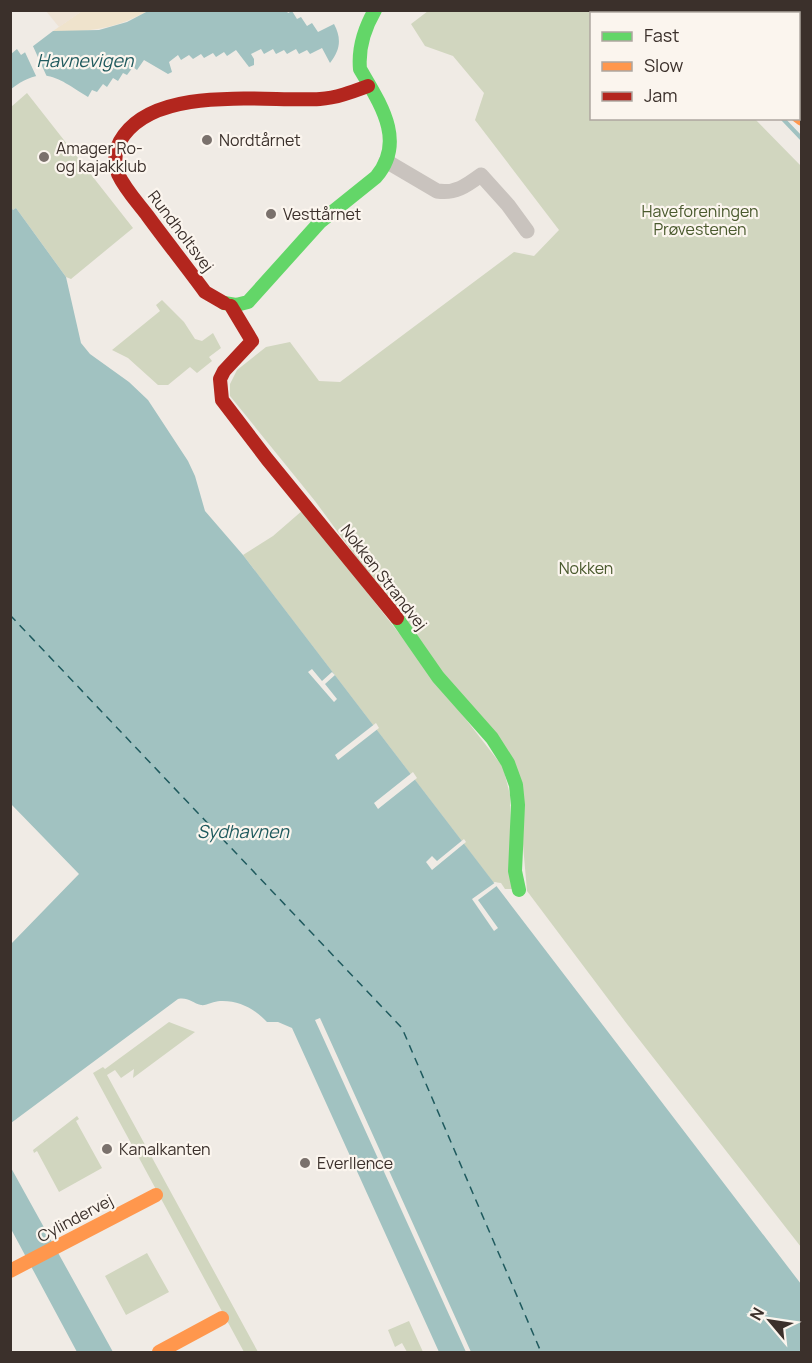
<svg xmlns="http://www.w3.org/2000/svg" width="812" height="1363" viewBox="0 0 812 1363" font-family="Manrope,sans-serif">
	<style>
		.green { fill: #d1d6bf }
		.sand { fill: #efe3cc }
		.plaza { fill: #eee3d5 }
		.water { fill: #a1c2c1 }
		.pier { fill: #f0ebe5 }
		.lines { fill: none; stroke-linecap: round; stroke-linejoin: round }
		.stream { stroke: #a1c2c1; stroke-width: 4 }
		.ferry { stroke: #1f5a5e; stroke-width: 1.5; stroke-dasharray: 8 6; stroke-linecap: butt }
		.street { stroke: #c9c3be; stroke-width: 15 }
		.fast { stroke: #63d668; stroke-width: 14 }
		.slow { stroke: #ff974d; stroke-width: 14 }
		.jam { stroke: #b3261e; stroke-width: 14 }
		.poi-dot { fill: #7a716c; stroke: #fbf5ee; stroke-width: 2 }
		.labels { text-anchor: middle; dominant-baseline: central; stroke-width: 4.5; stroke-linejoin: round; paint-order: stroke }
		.poi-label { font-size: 16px; fill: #3b302b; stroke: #fbf5ee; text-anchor: start }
		.park-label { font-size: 16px; fill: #4a5a2e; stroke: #fbf5ee }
		.street-label { font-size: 16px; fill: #3b302b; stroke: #fbf5ee }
		.water-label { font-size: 18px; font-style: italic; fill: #1f5a5e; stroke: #fbf5ee }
	</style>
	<rect width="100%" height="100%" fill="#f0ebe5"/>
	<path class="green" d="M428,11H650L653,13L592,14V118L755,119L801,166V1247L627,1024L527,891L523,845V784L315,501L230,396V384L237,370L266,347L290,342L319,381L340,382L514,252L534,256L559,230L475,120L484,93L453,56L425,46L411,24Z
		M731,11H801V83L798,80V14H734Z
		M27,93L133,228L71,279L66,277L16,208L13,210L11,207V107Z
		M162,300L184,322L195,339L202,341L213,333L221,348L209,357L212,361L197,373L190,367L168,385H158L128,358L112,350L160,311L156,305Z
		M303,510L503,767L510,795L512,889H505L501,883L493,882L243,555L273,536Z
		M169,1022L195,1032L133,1078L134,1069L121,1078L115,1070L107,1075L258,1352H244L93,1073L103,1067L105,1069Z
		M77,1116L79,1119L76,1121L102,1168L59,1192L37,1151L34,1153L33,1150Z
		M147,1253L169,1292L126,1315L105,1276Z
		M409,1321L423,1352H407L402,1343L395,1347L388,1330Z"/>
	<path class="sand" d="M82,11H148C117,28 89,33 53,31Z"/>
	<path class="plaza" d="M46,11H82L59,27Z"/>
	<path class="water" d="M286,10L288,13L292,11L297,19L301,17L307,26L312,23L318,32L334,24C342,39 340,50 330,63L322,48L310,54L307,50L299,54L296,49L287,54L284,50L276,54L273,49L264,54L261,49L251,54L254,59V65L249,67L236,50L227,56L224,52L216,57L213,53L204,58L201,54L193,59L189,55L181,60L178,55L169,62L172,72L168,74L144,60L137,70L133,67L127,75L123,73L118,81L113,78L107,87L103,84L97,92L92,90L88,97C57,78 44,64 11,89V54L17,49L21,55L24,53L53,31L99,30L127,22L148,11Z
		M11,207L13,210L16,208L66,277L81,343L90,354L129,382L148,400L188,461L195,476L205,511L243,555L801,1284V1352H439L292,1028L278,1022H267C255,1009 239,1000 220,1001C214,1001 206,1006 201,1005C192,1003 188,997 178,999L11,1123V944L79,874L11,804Z
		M10,1166L113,1352H77L11,1229Z"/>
	<path class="pier" d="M32,44L47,77L46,78H37L24,50Z
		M312,669L322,681L332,672L335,675L325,684L337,699L334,702L308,672Z
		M376,723L379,728L338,760L335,755Z
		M413,772L417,778L378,809L374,803Z
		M464,839L466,842L432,870L426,862L432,856L437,861Z
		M496,882L498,885L478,900L498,928L494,931L472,899Z
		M320,1018L471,1352H466L315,1020Z"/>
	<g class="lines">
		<path class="stream" d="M678,10L681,14
			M714,10L717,14
			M798,99L802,102
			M782,118L802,139"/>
		<path class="ferry" d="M10,615L402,1028L541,1352"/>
		<path class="street" d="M386,161L437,191C455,194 466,186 481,175L508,205L527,231"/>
		<path class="fast" d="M224,303L236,305L248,302L320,222L376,177C407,141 379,102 360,69C358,47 364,29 375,10
			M397,618L438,677L492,738L508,763L516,785L518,805L515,871L519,890"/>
		<path class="slow" d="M696,10L699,14
			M798,116L802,119
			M10,1271L156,1195
			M159,1352L222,1318"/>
		<path class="jam" d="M224,303L205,292C186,266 166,241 147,215C137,202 125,189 118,174C113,160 115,147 124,135C161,85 264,102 320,99C336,98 352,92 368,86
			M231,306L252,341L224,371L220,379L222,400L267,459L397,618"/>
	</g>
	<g class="poi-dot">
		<circle cx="207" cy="140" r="6"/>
		<circle cx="44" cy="157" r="6"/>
		<circle cx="271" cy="214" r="6"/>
		<circle cx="107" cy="1149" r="6"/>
		<circle cx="305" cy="1163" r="6"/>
	</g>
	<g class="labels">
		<g class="poi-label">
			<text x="219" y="140">Nordtårnet</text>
			<text x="56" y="148">Amager Ro-<tspan x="56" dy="18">og kajakklub</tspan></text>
			<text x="283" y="214">Vesttårnet</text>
			<text x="119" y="1149">Kanalkanten</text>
			<text x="317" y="1163">Everllence</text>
		</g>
		<g class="park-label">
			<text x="700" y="211">Haveforeningen<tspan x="700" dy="18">Prøvestenen</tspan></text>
			<text x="586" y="568">Nokken</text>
		</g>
		<g class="street-label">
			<text transform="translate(181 231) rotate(53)">Rundholtsvej</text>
			<text transform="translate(384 577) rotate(52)">Nokken Strandvej</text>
			<text transform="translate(75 1218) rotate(-28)">Cylindervej</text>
		</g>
		<g class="water-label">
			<text x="85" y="60">Havnevigen</text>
			<text x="243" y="831">Sydhavnen</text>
		</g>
	</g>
	<rect width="812" height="1363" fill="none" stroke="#3b302b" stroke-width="24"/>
	<rect x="590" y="12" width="210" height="108" fill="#fbf5ee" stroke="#aea6a0" stroke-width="1.5"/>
	<rect x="602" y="32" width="30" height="9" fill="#63d668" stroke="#aea6a0" stroke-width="1.5"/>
	<text x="644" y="42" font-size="18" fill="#3b302b">Fast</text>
	<rect x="602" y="62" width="30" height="9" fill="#ff974d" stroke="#aea6a0" stroke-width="1.5"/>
	<text x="644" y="72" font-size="18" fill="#3b302b">Slow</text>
	<rect x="602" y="92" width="30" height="9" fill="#b3261e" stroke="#aea6a0" stroke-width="1.5"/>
	<text x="644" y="102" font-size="18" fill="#3b302b">Jam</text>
	<g transform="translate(770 1321) rotate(299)" stroke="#fbf5ee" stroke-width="4.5" paint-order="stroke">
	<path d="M0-4.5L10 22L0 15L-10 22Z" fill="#3b302b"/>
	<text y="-9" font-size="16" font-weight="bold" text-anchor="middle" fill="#3b302b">N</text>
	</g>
</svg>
